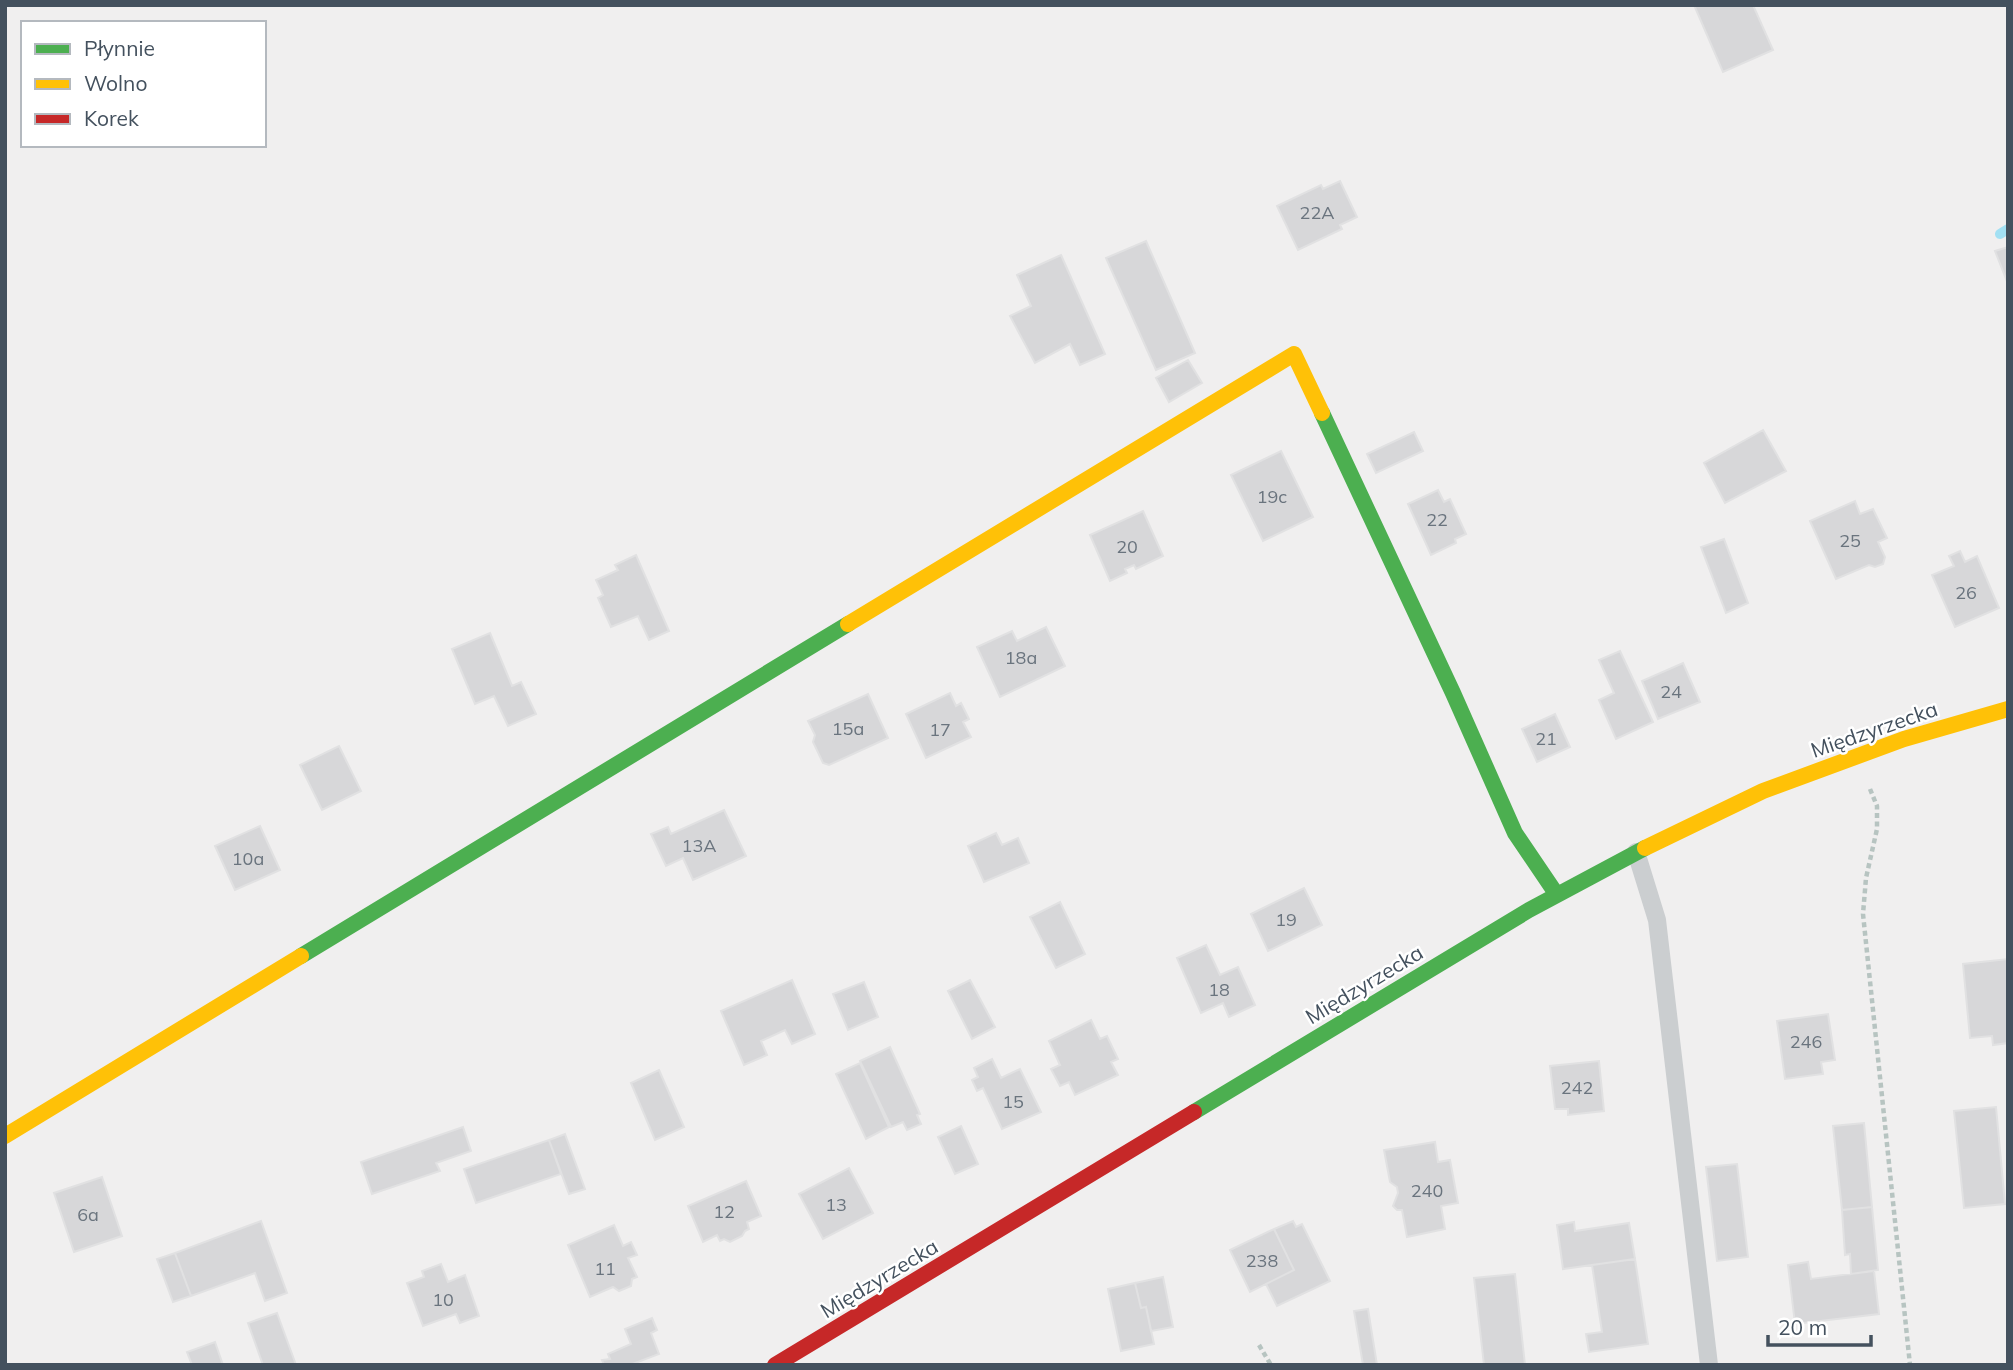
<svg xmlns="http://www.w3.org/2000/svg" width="2013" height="1370" viewBox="0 0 2013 1370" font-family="Mulish,sans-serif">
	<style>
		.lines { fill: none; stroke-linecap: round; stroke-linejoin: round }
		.stream { stroke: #a2e0f3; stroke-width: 10 }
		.building { fill: #d7d7d9; stroke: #e1e1e2; stroke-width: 2 }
		.path { stroke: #b7c4c1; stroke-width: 4.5; stroke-dasharray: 5 3.5; stroke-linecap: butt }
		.lane { stroke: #cbced0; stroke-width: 18 }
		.fast { stroke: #4caf50; stroke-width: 16 }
		.slow { stroke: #ffc107; stroke-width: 16 }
		.jam { stroke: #c62828; stroke-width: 16 }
		.labels { text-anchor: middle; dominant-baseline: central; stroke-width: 5; stroke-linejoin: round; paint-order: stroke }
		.number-label { font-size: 18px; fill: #6a747e }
		.street-label { font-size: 21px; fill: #44515e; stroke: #fff }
	</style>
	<rect width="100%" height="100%" fill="#f0efef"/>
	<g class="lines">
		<path class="stream" d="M2000,234L2008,229"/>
	</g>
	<path class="building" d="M1694,5H1753L1773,50L1723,72Z
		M1340,181L1357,217L1340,225L1342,229L1298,250L1277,206L1321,185L1323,189Z
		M1146,241L1195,353L1156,370L1106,258Z
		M2008,247V284L1995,251Z
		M1061,255L1105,354L1080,365L1070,344L1035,363L1010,316L1031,306L1017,275Z
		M1188,360L1202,383L1169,402L1156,378Z
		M1763,430L1786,471L1725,503L1704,463Z
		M1414,432L1423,451L1376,473L1367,454Z
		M1281,451L1313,517L1263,541L1231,475Z
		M1438,490L1444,502L1450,499L1466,534L1455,539L1456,543L1431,555L1408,504Z
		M1855,501L1860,514L1873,509L1887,538L1878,542L1885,557L1883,564L1875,567L1869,565L1836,579L1810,521Z
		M1143,511L1163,556L1136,569L1134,565L1125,569L1127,573L1110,581L1090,535Z
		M1724,539L1748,603L1726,613L1701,547Z
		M1960,551L1965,562L1977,556L1999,608L1955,627L1932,575L1954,566L1949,556Z
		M636,555L669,631L649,640L638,616L611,627L598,598L603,595L596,580L618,570L615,565Z
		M1046,627L1065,666L1000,697L977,647L1012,631L1017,641Z
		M490,633L512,686L521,682L536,714L508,726L494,696L475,704L452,649Z
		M1620,651L1653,722L1616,739L1599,700L1614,693L1599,660Z
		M1683,663L1700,702L1658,719L1642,681Z
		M950,693L956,706L961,703L969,719L963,722L971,737L926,758L906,714Z
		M868,694L888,738L829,765L823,763L813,742L815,735L808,721Z
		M1555,714L1570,747L1537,762L1522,729Z
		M339,746L361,791L322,810L300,765Z
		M724,810L746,856L693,880L683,858L666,866L651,834L668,827L671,834Z
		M260,826L280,870L235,890L215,846Z
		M996,833L1002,845L1018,838L1029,863L984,882L968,846Z
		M1304,888L1322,925L1268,951L1251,914Z
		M1060,902L1085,954L1056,968L1030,917Z
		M1206,945L1220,975L1238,967L1255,1005L1229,1017L1223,1003L1201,1013L1177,958Z
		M2008,959V1043L1993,1045L1992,1036L1970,1038L1963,964Z
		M792,980L815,1034L792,1044L785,1030L761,1041L767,1055L744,1065L721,1011Z
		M970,980L995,1027L972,1039L948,991Z
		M864,982L878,1017L848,1030L833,994Z
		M1828,1014L1835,1060L1821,1062L1823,1074L1785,1079L1777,1021Z
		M1091,1020L1100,1039L1107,1036L1118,1059L1111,1062L1118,1075L1075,1095L1069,1082L1060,1086L1051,1069L1060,1065L1049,1041Z
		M890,1047L920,1114L917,1115L921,1124L907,1130L903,1122L891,1127L860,1061Z
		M992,1059L1001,1078L1020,1069L1041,1112L1002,1129L983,1088L977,1091L972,1080L978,1077L974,1068Z
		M1599,1061L1604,1111L1568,1115V1109H1555L1550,1066Z
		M860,1063L889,1127L866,1139L836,1074Z
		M659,1070L684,1127L655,1140L631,1083Z
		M1996,1107L2005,1204L1964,1208L1954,1111Z
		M1864,1123L1872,1207L1842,1210L1833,1126Z
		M961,1126L978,1164L955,1174L938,1137Z
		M463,1127L471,1151L436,1163L440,1171L372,1194L361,1162Z
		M565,1134L585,1189L569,1194L549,1140Z
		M549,1140L561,1174L476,1203L464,1169Z
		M1435,1142L1438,1162L1450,1160L1458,1203L1441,1206L1445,1229L1407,1237L1402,1210H1397L1393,1206L1398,1193L1397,1187L1390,1182L1384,1150Z
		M1737,1164L1748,1257L1717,1261L1706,1167Z
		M849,1168L873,1213L823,1239L799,1194Z
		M102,1177L122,1236L74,1252L54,1193Z
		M746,1181L761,1216L747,1222L749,1229L745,1231L742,1236L730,1242L724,1239L720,1241L717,1235L703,1242L688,1206Z
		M1872,1207L1878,1270L1851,1274L1850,1254L1845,1255L1842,1210Z
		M261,1221L287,1293L265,1301L255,1273L191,1296L175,1253Z
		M1293,1221L1296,1227L1302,1224L1330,1281L1277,1306L1266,1284L1294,1270L1274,1229Z
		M1574,1222L1575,1231L1629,1223L1635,1259L1563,1269L1557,1225Z
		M614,1225L623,1246L631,1242L637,1255L628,1258L637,1277L632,1279L631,1286L619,1291L613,1287L590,1297L568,1245Z
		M1274,1229L1294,1270L1250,1292L1230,1250Z
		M175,1253L191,1296L173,1302L157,1259Z
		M1635,1259L1648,1344L1589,1352L1586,1334L1602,1332L1592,1265Z
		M1808,1262L1811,1279L1874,1271L1879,1314L1795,1324L1788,1265Z
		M441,1264L448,1282L465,1275L479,1316L460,1323L456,1314L423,1326L407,1283L424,1277L422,1271Z
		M1515,1274L1525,1365H1484L1474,1278Z
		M1163,1277L1173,1327L1151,1331L1146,1307L1141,1308L1135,1283Z
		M1135,1283L1141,1308L1146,1307L1154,1344L1121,1351L1108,1289Z
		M1368,1309L1377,1365H1363L1354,1311Z
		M277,1313L296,1365H263L248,1323Z
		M652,1318L657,1330L651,1333L659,1354L630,1365H604L602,1360L610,1359L608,1354L631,1344L625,1329Z
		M215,1342L223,1365H192L187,1352Z"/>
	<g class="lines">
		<path class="path" d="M1870,789L1877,806V829L1866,878L1863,914L1910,1365
			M1259,1345L1271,1365"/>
		<path class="lane" d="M1636,852L1657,920L1709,1365"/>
		<path class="fast" d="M1322,413L1453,693L1515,833L1557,895
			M301,956L848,624
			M1194,1112L1529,910L1645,848"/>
		<path class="slow" d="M848,624L1294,354L1322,413
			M1645,848L1763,791L1904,739L2008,709
			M5,1136L301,956"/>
		<path class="jam" d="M775,1365L1194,1112"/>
	</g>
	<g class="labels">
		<g class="number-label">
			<text x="1317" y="212">22A</text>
			<text x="1272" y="496">19c</text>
			<text x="1437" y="519">22</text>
			<text x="1850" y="540">25</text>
			<text x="1127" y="546">20</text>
			<text x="1966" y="592">26</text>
			<text x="1021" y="657">18a</text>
			<text x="1671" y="691">24</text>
			<text x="848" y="728">15a</text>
			<text x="940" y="729">17</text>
			<text x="1546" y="738">21</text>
			<text x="699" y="845">13A</text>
			<text x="248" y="858">10a</text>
			<text x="1286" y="919">19</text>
			<text x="1219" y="989">18</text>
			<text x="1806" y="1041">246</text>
			<text x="1577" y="1087">242</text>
			<text x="1013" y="1101">15</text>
			<text x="1427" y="1190">240</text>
			<text x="836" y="1204">13</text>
			<text x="724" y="1211">12</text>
			<text x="88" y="1214">6a</text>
			<text x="1262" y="1260">238</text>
			<text x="605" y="1268">11</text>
			<text x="443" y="1299">10</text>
		</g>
		<g class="street-label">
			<text transform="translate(1874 729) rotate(-19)">Międzyrzecka</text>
			<text transform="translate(1364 984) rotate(-31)">Międzyrzecka</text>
			<text transform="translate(879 1278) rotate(-31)">Międzyrzecka</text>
		</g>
	</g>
	<rect width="2013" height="1370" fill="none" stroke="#44515e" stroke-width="14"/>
	<rect x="21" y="21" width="245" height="126" fill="#ffffff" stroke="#b4b9bf" stroke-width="2"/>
	<rect x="35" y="44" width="35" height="10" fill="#4caf50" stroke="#b4b9bf" stroke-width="2"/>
	<text x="84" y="56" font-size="21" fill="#44515e">Płynnie</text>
	<rect x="35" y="79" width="35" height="10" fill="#ffc107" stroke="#b4b9bf" stroke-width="2"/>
	<text x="84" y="91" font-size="21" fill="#44515e">Wolno</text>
	<rect x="35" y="114" width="35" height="10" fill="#c62828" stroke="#b4b9bf" stroke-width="2"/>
	<text x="84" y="126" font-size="21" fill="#44515e">Korek</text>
	<path d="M1768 1335v10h103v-10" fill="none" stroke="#44515e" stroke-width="3.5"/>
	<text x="1778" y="1335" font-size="21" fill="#44515e" stroke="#ffffff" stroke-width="5" paint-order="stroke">20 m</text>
</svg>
